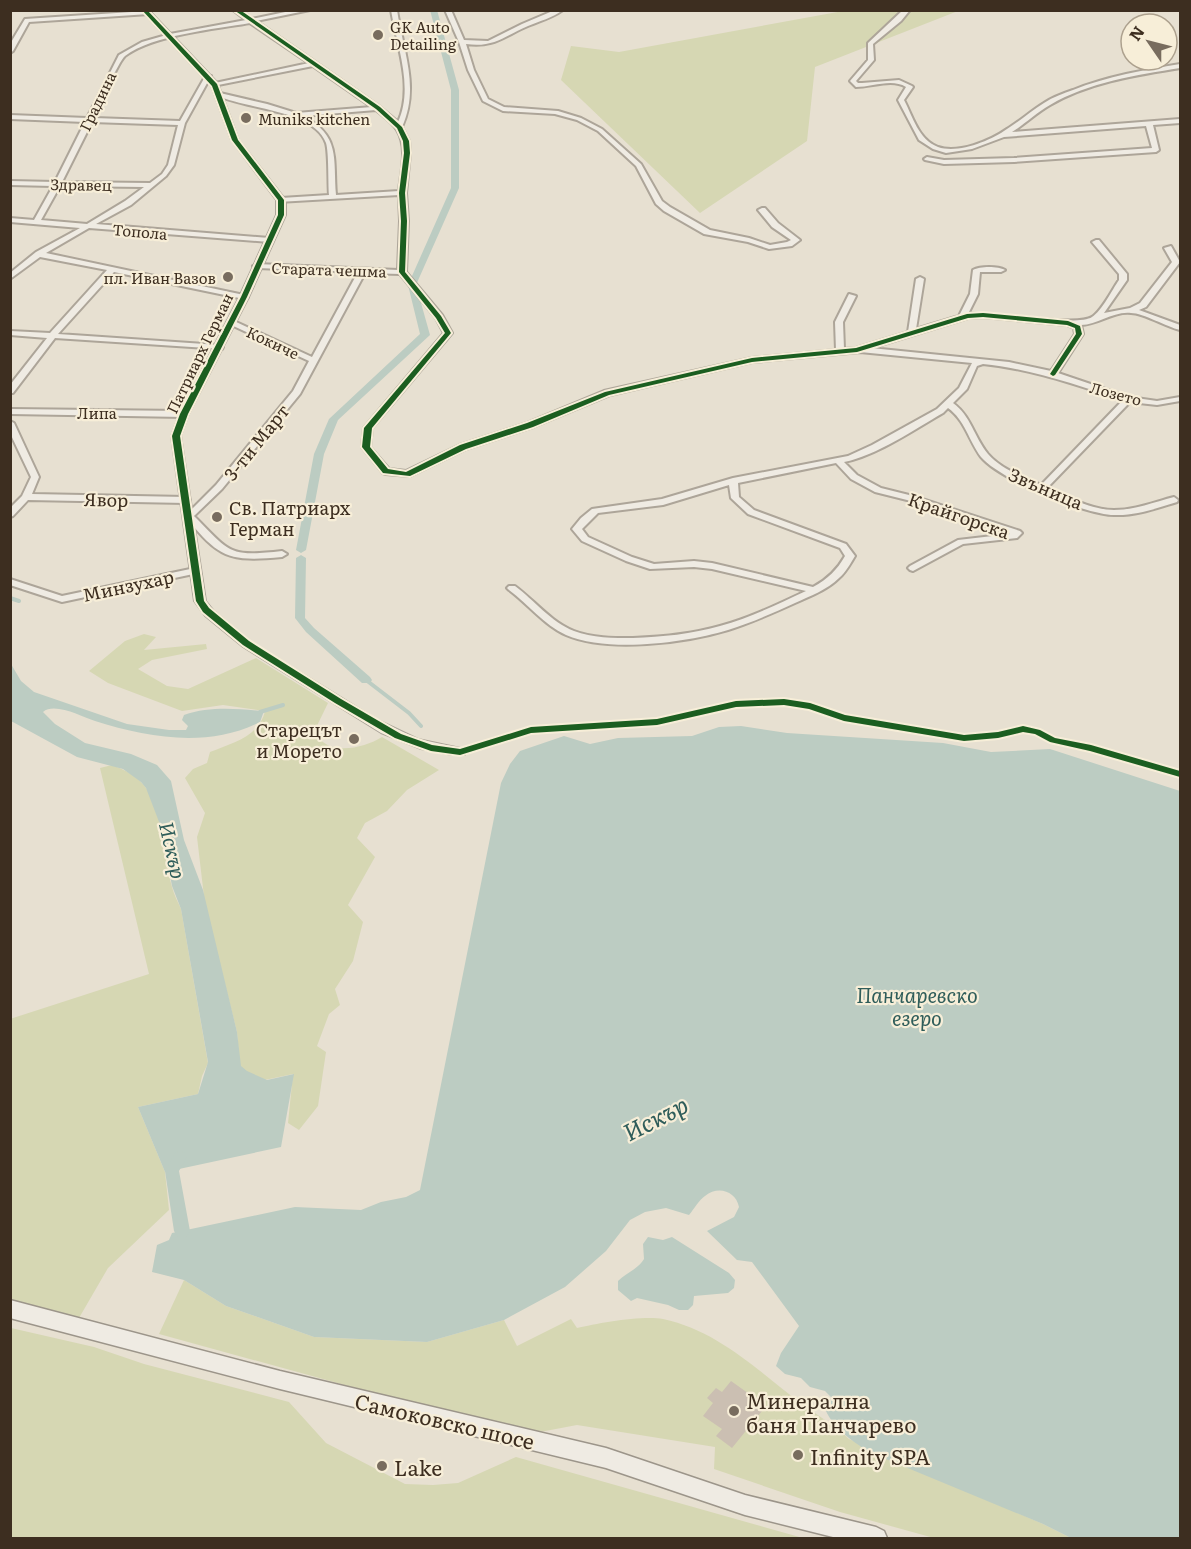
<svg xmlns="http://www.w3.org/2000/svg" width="1191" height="1549" viewBox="0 0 1191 1549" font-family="Literata,serif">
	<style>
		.green { fill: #d6d7b3 }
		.water { fill: #bcccc2 }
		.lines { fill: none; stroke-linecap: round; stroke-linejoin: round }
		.stream { stroke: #bcccc2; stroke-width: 4 }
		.canal { fill: #bcccc2; fill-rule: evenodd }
		.building { fill: #cbbfb2 }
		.minor-casing { stroke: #ada599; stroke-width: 4 }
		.tertiary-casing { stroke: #ada599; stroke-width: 2 }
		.secondary-casing { stroke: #9c958a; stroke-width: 3 }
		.minor { fill: #efebe3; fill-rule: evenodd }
		.tertiary { fill: #efebe3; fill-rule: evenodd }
		.secondary { fill: #efebe3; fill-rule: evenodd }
		.cycleway-casing { stroke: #f7eed8; stroke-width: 4 }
		.cycleway { fill: #1b5e20; fill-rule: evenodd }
		.poi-dot { fill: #786c5e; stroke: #f7eed8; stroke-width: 2 }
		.labels { text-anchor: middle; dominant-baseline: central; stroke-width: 4.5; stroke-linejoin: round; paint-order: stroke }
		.far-poi-label { font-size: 15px; fill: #3d2e20; stroke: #f7eed8; text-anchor: start }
		.far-street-label { font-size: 15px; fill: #3d2e20; stroke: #f7eed8 }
		.street-label { font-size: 18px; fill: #3d2e20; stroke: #f7eed8 }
		.poi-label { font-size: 18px; fill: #3d2e20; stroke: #f7eed8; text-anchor: start }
		.water-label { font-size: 20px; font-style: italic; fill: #2f5d5a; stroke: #f7eed8 }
		.near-poi-label { font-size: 21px; fill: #3d2e20; stroke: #f7eed8; text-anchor: start }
		.near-street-label { font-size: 21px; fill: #3d2e20; stroke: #f7eed8 }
		.near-water-label { font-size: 24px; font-style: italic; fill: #2f5d5a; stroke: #f7eed8 }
	</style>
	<rect width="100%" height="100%" fill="#e7e0d1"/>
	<path class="green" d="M843,11H958L815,67L807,141L700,213L561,80L571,46L619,52Z
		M144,634L156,637L144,650L206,644L207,649L152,660L138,669L167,686L188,689L256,658L328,703L313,734C319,738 326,746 333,747C349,751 369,745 382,737L439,770L407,790L387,811L365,823L357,838L375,857L348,905L363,922L353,961L335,989L340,1005L329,1014L317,1046L326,1052L318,1106L299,1130L288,1123L293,1074L222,1089L239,1057L237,1032L205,905L197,837L205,813L185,778L193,769L207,763L210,752C232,743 259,737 265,711L223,705L182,711L108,683L89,671L125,641Z
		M112,765C122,769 132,773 140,781C166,806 163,856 172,887C174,895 178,902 181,909L208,1063L202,1076L198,1094L138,1107L165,1172L169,1210L108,1268L79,1318L11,1300L10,1019L149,974L100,768Z
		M184,1280L226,1306L314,1337L427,1342L504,1320L517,1346L571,1319L577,1328C598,1323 643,1315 663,1319C719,1331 758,1371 802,1404C818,1416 835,1425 849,1439L1043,1524L1071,1538H934L840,1512L714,1469L715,1447L577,1425L540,1432L450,1414L159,1334Z
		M11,1328L94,1347L144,1364L289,1402L326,1443L405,1484L433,1485L458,1483L516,1457L803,1538H11Z"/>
	<path class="water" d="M11,664L21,681L34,692L127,724L169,730H186L188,726L182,720L184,715C210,706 237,709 264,711L260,722C208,748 149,738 95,721C82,717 55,702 43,712L55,724L85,743L131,754L157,765L171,781L184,840L203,890L237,1032L241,1066L247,1071L267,1080L294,1074L281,1147L165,1172L138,1107L198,1094L208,1062L181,909L172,886L161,827L146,788L141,782L123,769L77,757L11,721Z
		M741,726L787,733L943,743L991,752L1050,749L1180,791V1538H1071L1043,1524L869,1452C851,1440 831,1427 824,1406L832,1398L825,1391L810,1387L801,1378L785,1374L776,1366L781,1353L799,1326L752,1262L737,1260L707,1231L734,1217L739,1207C736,1191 718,1185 705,1196C699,1200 694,1209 689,1215L666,1208L645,1212L630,1220L606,1251L565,1287L504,1320L427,1342L314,1337L226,1306L184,1280L152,1272L157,1245L169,1240L172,1233L295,1207L361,1210L381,1202L406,1197L420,1190L501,783L510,764L520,751L564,736L590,744L618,738L692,736L719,727Z
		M648,1237L663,1240L672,1237L729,1273L735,1280L734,1288L728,1293L694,1296L693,1305L688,1310H679L668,1305L637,1298L631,1301L618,1290V1281C627,1272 637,1270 644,1259L643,1244Z"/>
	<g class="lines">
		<path class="stream" d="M10,598L19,601
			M366,680L409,713L421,726
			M260,712L283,705"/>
		<path class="canal" d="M430,10H437L459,90V188L416,285L430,335L338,420L324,454L306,550L301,553L296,550L314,454L329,419L420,334L408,285L451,188V90Z
			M301,555L306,558L305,618L314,628L370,677L372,680L370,683H362L306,632L295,618L296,558Z
			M180,1151L185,1153L187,1157L179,1171L190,1231L187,1236L182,1237L177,1236L174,1231L165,1171L175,1153Z"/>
	</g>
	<path class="building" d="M731,1381L766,1406L732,1448L716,1436L722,1429L703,1416L713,1403L707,1398L716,1388L722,1392Z"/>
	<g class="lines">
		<defs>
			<path id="minor" d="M233,10H241L252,19L295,10H310L256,21L380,107L398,122C414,87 397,47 391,10H397C403,51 420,87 402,127L409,141L410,153L406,193L408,221L406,272L442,315L452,333L372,428L370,447L389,469L406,471L460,445L527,423L604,391L752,358L836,350L835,322L849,294L856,296L843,322L844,349L856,348L908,332L916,279L920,277L924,279L916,329L959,316L970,294L973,270C980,266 998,266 1005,270L1001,272H980L978,294L968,314C993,312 1078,327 1092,317C1102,311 1112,290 1119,280V274L1092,242L1096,240H1099L1127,274V280L1104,313L1130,308L1140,303L1172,262L1164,248L1171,246L1180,262L1146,307L1139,310L1180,325V330C1167,327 1143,313 1131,313C1113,311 1098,325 1081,325L1083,334L1058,373L1129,397L1157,401L1180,397V401L1157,405L1130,402L1047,488C1068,497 1092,510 1114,510C1135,510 1154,502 1174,497L1178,500L1177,502C1157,508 1136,516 1114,515C1086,515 999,479 981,457C969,441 965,420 948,408L943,413C915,429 876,456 844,462L857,475L881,488L913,496L1020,531L1022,533L1017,538L963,544L913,571L910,570L908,568L910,566L958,540L1010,534L907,500L875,492L851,479L836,463L738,483L739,497L754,510L846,544L855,556C850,564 846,572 839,578C827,590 810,596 795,603C773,613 751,623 728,630C685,643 608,653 566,635C544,625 528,604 509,590L507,588L509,586H515C534,600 551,622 574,631C592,638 614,638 633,638C662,637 692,634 720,626C750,618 778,604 806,591L712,569L694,567L650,569L626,561L582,541L572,529L581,518L592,509L662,499L733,478L848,456L872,445L937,409L959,388L972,363L860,352L752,362L610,395L533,427L466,449L410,476L386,474L383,473L362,447L364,428L444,333L436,318L400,274L365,273L300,394L222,489L194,516C231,553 228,557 282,551L287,554L282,557C228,562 219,558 185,516L216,485L293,391L309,361L227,323L228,321H234L312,357L358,272L257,268L253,266L257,264L398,270L400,221L399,195L278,202V198H281L329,195C328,183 329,153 326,143C314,109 242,109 217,95L220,93L267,104L296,113L372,107L313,66L213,86V84L215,83L309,63L250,23C216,29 152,35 125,56C118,62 99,107 94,118L180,121L206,75L211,76L185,123L174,165L166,176L131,205L96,224L269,238L273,240L269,242L89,228L46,253L244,295L248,297L244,299L114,272L58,334L219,345L223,347L222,349L55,338L13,393H10V385L47,338L10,335V331L50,333L107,270L40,257L10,279V273L36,252L80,228L10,222V218L34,220L53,186L10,185V181L55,182L85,122L10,119V115L87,118L119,55L142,42L170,34L246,20ZM376,110C383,116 392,122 397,130C408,148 401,171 399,191L336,195C333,158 341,136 303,116ZM92,122L178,125L168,165L162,174L150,183L62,182ZM60,186L144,187L125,201L87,224L41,220ZM983,317L1067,325L1074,328L1075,334L1051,371L1009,362L871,348L968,318ZM983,364C1032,369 1076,385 1123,400L1041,485C1023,477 1001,469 988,454C974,437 971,416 953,403L967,389L977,366ZM729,485L731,498L748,514L840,548L845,556C837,570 828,579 813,587L712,563L694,561L654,564L632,557L588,537L582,529L598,513L663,505Z
				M445,10H451L464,40L488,41L522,24L555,10H563C552,18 540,21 528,26C504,36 494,48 466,44L474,70L488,99L504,107L558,111L581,118L602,129L641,164L662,201L670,207L710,230L749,238L770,245L787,242L791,240L772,227L758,210L762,208H765L778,223L800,240L792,246L769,249L748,242L704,234L664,211L656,204L636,166L598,131L577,120L555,114L503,111L483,101L468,70L459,42Z
				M903,10H910L901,21L873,44L874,60L856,81L858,83H862L899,80L912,86L913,87L904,100C913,117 918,139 938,147C958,154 990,141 1007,129C1020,121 1031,111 1044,103C1053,97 1064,93 1073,90C1108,76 1144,70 1180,64V68C1137,75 1089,82 1050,105C1036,113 1025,124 1012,132L1180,119V123L1153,125L1159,150L1156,152L1014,162L944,164L925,160L924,159L927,157L944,160L1014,158L1152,148L1146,126L1004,137L972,149L946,153L933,149L919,140L898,100L906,87C892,78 872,87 856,87L850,81L868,60V43Z
				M147,11L150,13L149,14L29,22L13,51L10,53V44L25,19Z
				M10,409L184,411L188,414L184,417L10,414Z
				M10,421L14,423L39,477L32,494L186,497L190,500L186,503L28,500L13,516L10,517V508L22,496L31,477L10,433Z
				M195,568L200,571L198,573L62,602L10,585V579L62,596Z"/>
			<path id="tertiary" d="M141,10H149L218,83L239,140L286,200V215L249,297L189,414L181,436L206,601L214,611L251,642L378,720L418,739L465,749L467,752L465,755H452L421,749L381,733L243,647L205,616L194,601L171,436L179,414L239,297L276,215V200L231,140L211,86Z"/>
			<path id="secondary" d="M10,1300L280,1371L606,1448L745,1495L876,1527L884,1531L887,1538H837L745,1515L606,1468L280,1389L10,1318Z"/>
		</defs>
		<use href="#minor" class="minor-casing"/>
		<use href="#tertiary" class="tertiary-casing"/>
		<use href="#secondary" class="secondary-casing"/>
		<use href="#minor" class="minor"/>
		<use href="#tertiary" class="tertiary"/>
		<use href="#secondary" class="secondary"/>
		<defs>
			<path id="cycleway" d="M142,10H147L217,84L238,140L284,200V215L247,297L188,414L180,436L204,601L209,608L249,641L341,699L401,734L432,745L460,749L531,727L657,719L736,701L784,699L810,703L845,715L964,735L998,732L1023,726L1040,730L1055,738L1091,745L1180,771V777L1090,751L1050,742L1035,734L1023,732L998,738L964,741L844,721L809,709L784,705L736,707L657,725L531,733L460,755L431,751L395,738L335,703L243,645L203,612L196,601L172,436L180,414L241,297L278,215V200L232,140L212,86Z
				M234,10H240L380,107L402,127L409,141L410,153L405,193L407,221L405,272L441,316L451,333L372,428L370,447L388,469L406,472L460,445L527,423L605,392L752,358L856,348L967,314L983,313L1068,321L1080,326L1082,334L1055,375L1053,376L1050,374L1076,334L1075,328L1067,325L983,317L968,318L857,352L752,362L609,395L533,427L466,449L410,476L383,473L362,447L364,428L445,333L436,318L399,272L401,221L399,193L404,153L403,141L397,128L376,109Z"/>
		</defs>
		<use href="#cycleway" class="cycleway-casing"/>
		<use href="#cycleway" class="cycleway"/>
	</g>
	<g class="poi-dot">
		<circle cx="378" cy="35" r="6"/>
		<circle cx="246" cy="118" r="6"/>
		<circle cx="228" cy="277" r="6"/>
		<circle cx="217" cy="517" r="6"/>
		<circle cx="354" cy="739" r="6"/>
		<circle cx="734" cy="1411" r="6"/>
		<circle cx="798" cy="1455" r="6"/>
		<circle cx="382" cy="1466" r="6"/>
	</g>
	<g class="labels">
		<g class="far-poi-label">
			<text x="390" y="26">GK Auto<tspan x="390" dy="17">Detailing</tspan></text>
			<text x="258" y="118">Muniks kitchen</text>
			<text x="216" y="277" text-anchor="end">пл. Иван Вазов</text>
		</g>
		<g class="far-street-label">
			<text transform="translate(97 101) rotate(-64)">Градина</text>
			<text transform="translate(81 184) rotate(1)">Здравец</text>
			<text transform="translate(140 231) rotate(5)">Топола</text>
			<text transform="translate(329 269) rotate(2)">Старата чешма</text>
			<text transform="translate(273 342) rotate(25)">Кокиче</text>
			<text transform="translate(199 353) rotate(-64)">Патриарх Герман</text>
			<text transform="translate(1116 393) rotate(15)">Лозето</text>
			<text x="97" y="412">Липа</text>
		</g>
		<g class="street-label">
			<text transform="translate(256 442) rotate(-51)">3-ти Март</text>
			<text transform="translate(1046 488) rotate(23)">Звъница</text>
			<text transform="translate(106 499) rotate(1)">Явор</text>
			<text transform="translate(959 515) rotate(19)">Крайгорска</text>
			<text transform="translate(128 585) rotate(-12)">Минзухар</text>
		</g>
		<g class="poi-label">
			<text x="229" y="507">Св. Патриарх<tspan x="229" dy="21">Герман</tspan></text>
			<text x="342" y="729" text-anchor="end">Старецът<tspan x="342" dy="21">и Морето</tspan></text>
		</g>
		<g class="water-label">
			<text transform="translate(174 850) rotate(77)">Искър</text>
			<text x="917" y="994">Панчаревско<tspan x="917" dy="23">езеро</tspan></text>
		</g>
		<g class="near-poi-label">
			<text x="746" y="1399">Минерална<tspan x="746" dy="24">баня Панчарево</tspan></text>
			<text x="810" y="1455">Infinity SPA</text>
			<text x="394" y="1466">Lake</text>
		</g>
		<g class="near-street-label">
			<text transform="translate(445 1420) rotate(13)">Самоковско шосе</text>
		</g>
		<g class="near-water-label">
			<text transform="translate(655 1117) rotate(-27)">Искър</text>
		</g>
	</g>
	<rect width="1191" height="1549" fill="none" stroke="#3d2e20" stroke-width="24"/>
	<g transform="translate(1149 42) rotate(305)"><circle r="28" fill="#f7eed8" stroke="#ada18e" stroke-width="1.5"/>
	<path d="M0-4.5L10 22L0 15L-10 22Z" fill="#786c5e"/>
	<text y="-9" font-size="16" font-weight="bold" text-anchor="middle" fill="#3d2e20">N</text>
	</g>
</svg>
